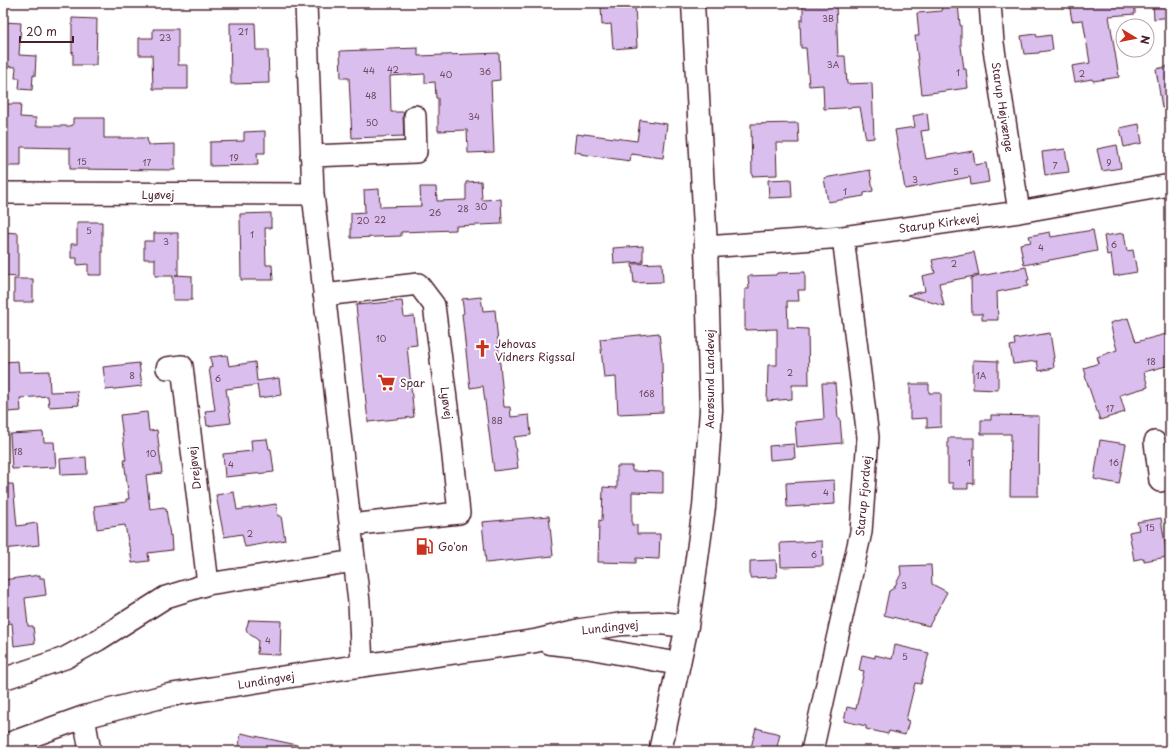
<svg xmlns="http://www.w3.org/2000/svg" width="1173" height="754" viewBox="0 0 1173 754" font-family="'Playpen Sans',sans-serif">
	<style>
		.building { fill: #dabfee; stroke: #4a1f2b }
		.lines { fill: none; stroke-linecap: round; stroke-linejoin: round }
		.street-casing { stroke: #4a1f2b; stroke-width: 24 }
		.secondary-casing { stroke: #4a1f2b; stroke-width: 25 }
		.street { stroke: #fff; stroke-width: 21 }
		.secondary { stroke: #fff; stroke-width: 22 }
		.labels { text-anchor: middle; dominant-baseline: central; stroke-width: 3.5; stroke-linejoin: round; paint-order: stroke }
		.number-label { font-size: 9px; fill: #6e475c }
		.street-label { font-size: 11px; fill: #4a1f2b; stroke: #fff }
		.poi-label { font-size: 11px; fill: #4a1f2b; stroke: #fff; text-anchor: start }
	</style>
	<rect width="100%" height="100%" fill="#fff"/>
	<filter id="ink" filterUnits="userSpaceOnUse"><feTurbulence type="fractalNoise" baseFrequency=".025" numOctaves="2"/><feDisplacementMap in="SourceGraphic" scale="8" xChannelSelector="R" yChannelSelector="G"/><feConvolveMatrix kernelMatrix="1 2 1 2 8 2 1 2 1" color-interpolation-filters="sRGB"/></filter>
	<g filter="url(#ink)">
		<path class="building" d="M803,3H836L838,56H845L847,84L872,83L874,138L866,139L860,107L824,109L823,85L809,86L806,48H801L800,20H803Z
			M941,3H958L960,25H961V46L964,69H966L968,88L922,94L915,36H919L917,13L942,11Z
			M1069,3H1135V14L1109,16L1119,77L1093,81L1092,79L1075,82L1072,66L1090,63L1083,20L1072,21Z
			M1153,3H1170V17L1154,19Z
			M635,4L637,47L613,49L611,24L602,25L601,6Z
			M72,18L97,19L96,65H73V51L72,53Z
			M3,22L21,23L19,55L36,56L35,76L33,75L32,90L19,89L20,78H15L16,67L3,66Z
			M230,23H255L256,50H268L269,83L231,84Z
			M153,29H178V65H188V89H153L152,55H139V38H153Z
			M1036,34L1037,37L1051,35L1053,50L1039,52V53L1024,54L1021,36Z
			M418,48V56L499,53L500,80L491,81L494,152L468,153L467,130L438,131V98H436L435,82L425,83V74L390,76L391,112H404L403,116L404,136L352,138L349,78H341L340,51Z
			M1170,66V107L1162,108L1156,69Z
			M3,104H21L20,117L36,118V126H70L73,125V118H104V138H147L148,145L175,144V170L70,169V148L21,147V166H3Z
			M927,113L929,130L921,131L926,159L973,151L975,165L986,163L989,182L971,185L970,177L905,189L895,130L915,127L913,116Z
			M640,120L667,124L663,158L631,154L630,161L581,154V153L574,152L576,134L584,135V134L637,141Z
			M798,123L799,143H776L777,175L752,176L751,124Z
			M1139,124L1142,143L1124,147L1120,128Z
			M265,131V153H257L258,165L210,166V142L244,141V132Z
			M1117,145L1121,168L1102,171L1097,149Z
			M1065,149L1069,172L1045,175L1042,152Z
			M870,170L873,191L864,193V196L828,202L824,178Z
			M791,179L792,197L769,198L768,180Z
			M481,181L482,200L501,199L502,224L456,226V230L401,232V236L351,238V213L365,212L364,190L379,189L380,207L421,206L420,187H436L437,201L466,200V182Z
			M271,213V228H265L266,265H272L273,280H241L240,214Z
			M77,222H102V275H88V264L77,265V258H71V244H77Z
			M1093,230L1097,251L1024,265L1020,244L1031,242L1029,236L1050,232L1051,237Z
			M3,232L18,233V277L3,276Z
			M154,233H178V275H175L192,276V300H173V276H155V259H144V241H154Z
			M1124,233L1127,251L1133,250L1137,272L1114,276L1111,254L1107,255L1104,236Z
			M643,246V262L614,264L613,248Z
			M974,252L979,275L939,283L944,306L907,295L925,291L922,276L935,273L932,260Z
			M662,263L663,282L634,283L632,264Z
			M1026,267L1029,280H1027L1028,286L997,292L998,320H982V314H972L971,278Z
			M805,272V290H798L799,301H787L788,328L808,329L809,385H792V399L767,401L768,365H777V329L745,330V289H749L748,276L776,275L777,273Z
			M14,279H33V302H14Z
			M481,297L483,311L495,310L504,407H510L511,417L529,415L531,435L514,437L518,468L494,471L483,386L470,388L462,314L464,313L462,299Z
			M402,301L404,317L414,316L417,345L407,346L414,417L368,422L356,305Z
			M1128,318L1136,342L1170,333V365L1144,372L1148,387L1120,395L1125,412L1100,420L1085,376L1086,375L1084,368L1099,363L1097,357L1117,350L1110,323Z
			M659,333L662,359L663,412L618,414L616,377L604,378L600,339Z
			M1050,333L1054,358H1053L1054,368L1039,371L1037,361L1013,364L1010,346L1015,345L1014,339Z
			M227,355L229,366L255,362L257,381L279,378L281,395L259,398L257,384L258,385L226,389L231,423L207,426L205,411L215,410L209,368L212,367L210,357Z
			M973,360L998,361V390L973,389Z
			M18,361L19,372L49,371L50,392L77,391L79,405L49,407L48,396L20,398L21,411L8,412L7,398H5L4,373H5L4,362Z
			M139,363L142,386L106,390L103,367Z
			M822,383H835L838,418H840L842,443L797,447L795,422L824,419Z
			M910,384H929V393H941V427L927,428V418L910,419Z
			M147,412L149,431L157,430L162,473L146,475L150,509L164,507V509H166L170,536L171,535L172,550L148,553L149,561L132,563L130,547H129L125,525L97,529L94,506L126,502V499H129L124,460H126L120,415Z
			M991,415L1039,416L1038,496H1010L1011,434H981V420H991Z
			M43,432L44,442H54L56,467L12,469L10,434Z
			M948,438H974V484L968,483V489H953V483H948Z
			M267,439L269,449H271L274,472L225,477L223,454L252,451L251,440Z
			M1100,440L1126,444L1119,484L1094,479Z
			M794,444L795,458L770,460L769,446Z
			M86,457L87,474L61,475L60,459Z
			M617,466H632V471L663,472V493L632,492V525H637V534H660L659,559L636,558V563L598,562L599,520L602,521L603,487L617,488Z
			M834,480L835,504L787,507L786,483Z
			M3,484H13L17,526L37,523L39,545L3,549Z
			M234,492L237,510L276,504L278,516H281L285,540L245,547L242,534L224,537L216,495Z
			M549,516L553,556L486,563L482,522Z
			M1161,518L1167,557L1144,561V558L1134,560L1129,532L1139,530L1137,522Z
			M822,541L823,566L781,567L780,543Z
			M776,560L777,577L750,578V561Z
			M931,565L932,584L947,592L929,626L884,615L889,591L894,588L901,574L900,566Z
			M40,575V578H44L46,595L25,598L28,626H33L35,643L14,646L12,623L5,624L3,608V580Z
			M249,620L281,621L280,655L257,654L258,640L248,633L246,629Z
			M895,645L929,653L921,684L915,683L906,720L909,721L905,735L889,731L888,734L866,729V726L844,721L847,707L856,709L864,671L859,670L862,655L875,658V655L892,659Z
			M756,728L780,734L776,751H750Z
			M241,733L297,745V751H238Z"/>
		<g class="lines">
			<defs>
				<path id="street" d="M306,3L313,194L359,602L362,666
					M990,3L993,43L1019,212
					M311,156L416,152L415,116
					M3,193L313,194
					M706,247L843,237L1019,212L1170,185
					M324,295L418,284L434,305L451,438L459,513L350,525
					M167,368L182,366L208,584
					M1155,442L1160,481L1170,479
					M3,679L65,658L98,640L166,597L208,584L354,561
					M84,717L90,751
					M812,751L861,532L868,437L843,237"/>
				<path id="secondary" d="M550,643L586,647L679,664
					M3,746L84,717L169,695L324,671L535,641L581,630L609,626L622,624L660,623L687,626
					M660,751L687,626L694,580L704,507L711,410L706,247L693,3"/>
			</defs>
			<use href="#street" class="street-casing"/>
			<use href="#secondary" class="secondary-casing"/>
			<use href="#street" class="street"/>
			<use href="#secondary" class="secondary"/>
		</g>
	</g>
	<defs>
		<symbol id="church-bare" viewBox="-9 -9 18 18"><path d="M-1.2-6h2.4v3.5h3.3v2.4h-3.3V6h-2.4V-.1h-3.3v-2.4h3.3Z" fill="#c8321e" stroke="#fff" stroke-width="2.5" paint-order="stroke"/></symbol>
		<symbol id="supermarket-bare" viewBox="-9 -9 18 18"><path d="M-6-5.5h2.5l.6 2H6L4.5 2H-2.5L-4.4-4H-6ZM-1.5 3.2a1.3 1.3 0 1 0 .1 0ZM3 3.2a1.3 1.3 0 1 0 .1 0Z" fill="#c8321e" stroke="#fff" stroke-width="2.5" paint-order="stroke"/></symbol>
		<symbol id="fuel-bare" viewBox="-9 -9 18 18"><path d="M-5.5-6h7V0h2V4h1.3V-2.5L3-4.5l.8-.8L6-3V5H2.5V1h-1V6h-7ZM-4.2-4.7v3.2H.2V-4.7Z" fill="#c8321e" stroke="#fff" stroke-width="2.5" paint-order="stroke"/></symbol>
	</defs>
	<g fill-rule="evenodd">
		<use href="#church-bare" x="470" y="336" width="25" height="25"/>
		<use href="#supermarket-bare" x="374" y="370" width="25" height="25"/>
		<use href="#fuel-bare" x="412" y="534" width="25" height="25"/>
	</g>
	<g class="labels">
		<g class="number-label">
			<text x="828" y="18">3B</text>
			<text x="243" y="31">21</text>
			<text x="165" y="37">23</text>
			<text x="833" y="64">3A</text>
			<text x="393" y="69">42</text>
			<text x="369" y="70">44</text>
			<text x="485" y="71">36</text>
			<text x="958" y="72">1</text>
			<text x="1082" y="73">2</text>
			<text x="446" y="74">40</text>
			<text x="371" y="95">48</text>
			<text x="474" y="116">34</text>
			<text x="372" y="122">50</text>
			<text x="234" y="157">19</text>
			<text x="82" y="161">15</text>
			<text x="147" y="162">17</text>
			<text x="1109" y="162">9</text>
			<text x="1055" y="165">7</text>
			<text x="956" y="171">5</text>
			<text x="915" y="179">3</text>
			<text x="845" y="191">1</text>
			<text x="481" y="206">30</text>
			<text x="463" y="208">28</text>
			<text x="435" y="212">26</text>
			<text x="380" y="219">22</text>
			<text x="363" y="220">20</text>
			<text x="89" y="230">5</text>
			<text x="252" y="234">1</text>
			<text x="166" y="241">3</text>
			<text x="1114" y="244">6</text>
			<text x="1041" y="247">4</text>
			<text x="954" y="263">2</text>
			<text x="381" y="338">10</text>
			<text x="1151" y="361">18</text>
			<text x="790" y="372">2</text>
			<text x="132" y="375">8</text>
			<text x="981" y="375">1A</text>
			<text x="218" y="378">6</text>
			<text x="647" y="393">168</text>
			<text x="1110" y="408">17</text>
			<text x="497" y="420">8B</text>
			<text x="18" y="451">18</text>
			<text x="151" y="453">10</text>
			<text x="969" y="462">1</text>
			<text x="1114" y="462">16</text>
			<text x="231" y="464">4</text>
			<text x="826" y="492">4</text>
			<text x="1150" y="527">15</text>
			<text x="250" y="533">2</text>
			<text x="814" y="554">6</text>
			<text x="904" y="585">3</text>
			<text x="268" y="640">4</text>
			<text x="905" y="656">5</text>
		</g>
		<g class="street-label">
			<text transform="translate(1003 107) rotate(81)">Starup Højvænge</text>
			<text x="158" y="194">Lyøvej</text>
			<text transform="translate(939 223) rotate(-8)">Starup Kirkevej</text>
			<text transform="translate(709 379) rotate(-90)">Aarøsund Landevej</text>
			<text transform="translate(447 403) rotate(83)">Lyøvej</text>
			<text transform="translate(194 468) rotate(-97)">Drejøvej</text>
			<text transform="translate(863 496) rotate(-85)">Starup Fjordvej</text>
			<text transform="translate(610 627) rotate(-6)">Lundingvej</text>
			<text transform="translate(266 680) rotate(-9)">Lundingvej</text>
		</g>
		<g class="poi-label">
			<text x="495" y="343">Jehovas<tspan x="495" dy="13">Vidners Rigssal</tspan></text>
			<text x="400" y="382">Spar</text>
			<text x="438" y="546">Go'on</text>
		</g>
	</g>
	<rect width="1173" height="754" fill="none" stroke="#fff" stroke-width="16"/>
	<rect x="8" y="8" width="1157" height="738" fill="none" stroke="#4a1f2b" stroke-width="1.5" filter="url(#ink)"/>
	<g transform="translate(1135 38) rotate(100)"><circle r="19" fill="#ffffff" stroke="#b7a5aa"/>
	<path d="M0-3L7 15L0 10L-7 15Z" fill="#c8321e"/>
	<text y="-6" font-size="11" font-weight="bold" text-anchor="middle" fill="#4a1f2b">N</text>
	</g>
	<path d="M20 36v6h53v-6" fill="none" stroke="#4a1f2b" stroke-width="2"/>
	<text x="26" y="36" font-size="12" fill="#4a1f2b" stroke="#ffffff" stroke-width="3" paint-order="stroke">20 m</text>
</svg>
